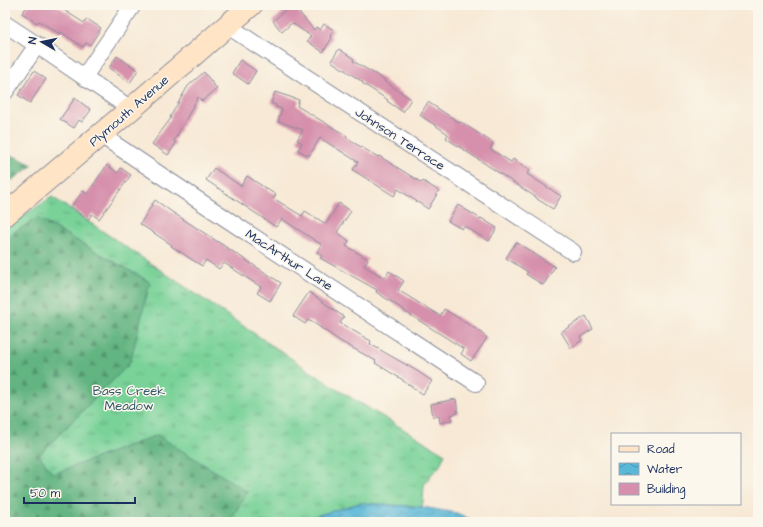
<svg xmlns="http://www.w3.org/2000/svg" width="763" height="527" viewBox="0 0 763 527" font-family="'Architects Daughter',sans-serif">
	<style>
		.grass { fill: url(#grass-tufts); stroke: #4a807b }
		.forest { fill: url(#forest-firs); stroke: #3e726f }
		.water { fill: url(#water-waves); stroke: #3a749a }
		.building { fill: #d690ac }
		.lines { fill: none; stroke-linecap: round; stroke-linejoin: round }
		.street-casing { stroke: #898c9a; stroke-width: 18 }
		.secondary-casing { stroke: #898c9a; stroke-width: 24 }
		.street { stroke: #fff; stroke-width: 16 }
		.secondary { stroke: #ffe4c6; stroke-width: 22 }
		.labels { text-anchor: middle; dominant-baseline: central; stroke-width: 3; stroke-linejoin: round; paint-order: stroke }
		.street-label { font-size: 13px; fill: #1b2f5e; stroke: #fbf7ec }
		.park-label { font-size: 13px; fill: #32586c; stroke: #fbf7ec }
	</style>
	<defs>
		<pattern id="grass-tufts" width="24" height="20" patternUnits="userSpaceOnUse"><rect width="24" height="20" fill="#79d298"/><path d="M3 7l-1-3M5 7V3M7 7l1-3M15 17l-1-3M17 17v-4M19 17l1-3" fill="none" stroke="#62ab7f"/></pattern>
		<pattern id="forest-firs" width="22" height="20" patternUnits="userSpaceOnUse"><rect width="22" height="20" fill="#62b480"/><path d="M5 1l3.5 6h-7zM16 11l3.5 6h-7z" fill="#50936c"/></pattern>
		<pattern id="water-waves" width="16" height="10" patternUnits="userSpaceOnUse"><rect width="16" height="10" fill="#59b8d7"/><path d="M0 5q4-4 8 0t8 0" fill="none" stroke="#4996b2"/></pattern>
	</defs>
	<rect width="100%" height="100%" fill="#fbf7ec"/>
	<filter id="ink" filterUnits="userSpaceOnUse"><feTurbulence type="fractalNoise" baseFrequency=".025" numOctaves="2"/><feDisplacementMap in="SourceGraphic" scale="8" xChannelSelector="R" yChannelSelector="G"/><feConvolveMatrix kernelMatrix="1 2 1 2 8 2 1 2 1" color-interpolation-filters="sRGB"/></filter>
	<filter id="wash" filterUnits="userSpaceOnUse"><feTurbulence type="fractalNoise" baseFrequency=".012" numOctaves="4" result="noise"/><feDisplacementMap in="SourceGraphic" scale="16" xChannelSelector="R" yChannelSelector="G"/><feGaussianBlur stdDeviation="0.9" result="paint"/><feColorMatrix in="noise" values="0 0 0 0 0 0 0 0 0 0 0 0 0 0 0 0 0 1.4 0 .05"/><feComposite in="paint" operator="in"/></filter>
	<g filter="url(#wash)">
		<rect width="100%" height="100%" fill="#f7e9d5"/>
		<path class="grass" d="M52,197L335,388L445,454L439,467L431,475L424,485L423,501L422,507L360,503L295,522H5V228Z"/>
		<path class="forest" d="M5,152L33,165L5,185Z
			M37,218L150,282L130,363L39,455L53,474L157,435L248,492L229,522H5V238Z"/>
		<path class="water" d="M360,503L422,507L457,513L476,522H295Z"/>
		<g id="blocks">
			<path class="building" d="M28,5H56L84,23L87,19L101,28L90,45L86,43L83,47L61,32L60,34L39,21L37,23L22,13Z
				M291,5H293L314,30L316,27L320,30L324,24L334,30L330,36L332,38L323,52L307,41L311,36L292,23L282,32L273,21Z
				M339,49L354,59L353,61L385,80L384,81L411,99L403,112L387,101L388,100L362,83L363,82L331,61Z
				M117,56L138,70L130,83L109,68Z
				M240,60L256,71L248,84L232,73Z
				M34,71L46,79L30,103L18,95Z
				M204,72L217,89L202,101L198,97L174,141L176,143L168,155L152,144L171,118L170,117L188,86Z
				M275,92L299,100L297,106L347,136L346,137L352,141H351L378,157L379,156L422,183L423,181L439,191L428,209L398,189L394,196L353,170L358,162L320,138L309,156L298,150L302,143L297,140L303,130L278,121L282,109L276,107V105L271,103Z
				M75,98L91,110L82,122L79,120L74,128L60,119Z
				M428,102L460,123L461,122L493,143L490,149L511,162L513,159L530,170L527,174L561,196L553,209L537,199V198L446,138L448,134L420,115Z
				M107,165L118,173L121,168L131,175L99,219L92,214L88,220L71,207L83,191L87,194Z
				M214,168L241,186L247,176L276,195L273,198L302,216L305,211L326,224L339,203L351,211L337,232L349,241L346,246L368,259L364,266L385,278L389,271L404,281L398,290L440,316L444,309L479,331L487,338L471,361L461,354L464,349L404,311V310L376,292L377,290L320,258L322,256L317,252L322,245L282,219L276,227L206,180Z
				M155,200L172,212L281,283L270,301L257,293L261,287L224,263L219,269L206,260L202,266L171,246L172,245L140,224Z
				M458,205L481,219V218L497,228L489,241L464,226L462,229L448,221Z
				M516,242L555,267L543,285L526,274L528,272L506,258Z
				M309,292L344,317L340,323L371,341L370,344L417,371L432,381L423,394L403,381V380L375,363L376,361L340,341L311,321V322L308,320L305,324L293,316Z
				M586,316L593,329L580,337L582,340L571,348L561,332Z
				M456,399L458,413L451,415L452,420L440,423L439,416L433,417L431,404Z"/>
		</g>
	</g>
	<g filter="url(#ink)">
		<use href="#blocks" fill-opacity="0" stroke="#898c9a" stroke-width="1"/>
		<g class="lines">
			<defs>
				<path id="street" d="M5,24L37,45L131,109
					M228,26L573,252
					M84,77L133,5
					M5,92L37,45
					M101,135C225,219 351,301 476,383"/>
				<path id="secondary" d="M5,215L131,109L251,5"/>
			</defs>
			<use href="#street" class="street-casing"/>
			<use href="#secondary" class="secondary-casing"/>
			<use href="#street" class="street"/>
			<use href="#secondary" class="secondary"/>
		</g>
	</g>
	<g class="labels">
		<g class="street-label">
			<text transform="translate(129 111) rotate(-41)">Plymouth Avenue</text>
			<text transform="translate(400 139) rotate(33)">Johnson Terrace</text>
			<text transform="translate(289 260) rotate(33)">MacArthur Lane</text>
		</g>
		<g class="park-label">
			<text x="129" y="391">Bass Creek<tspan x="129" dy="15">Meadow</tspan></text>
		</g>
	</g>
	<rect width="763" height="527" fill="none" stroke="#fbf7ec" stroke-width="20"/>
	<rect x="611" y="433" width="130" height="72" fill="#fbf7ec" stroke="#a1a7b3"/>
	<rect x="619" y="446" width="20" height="6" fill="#ffe4c6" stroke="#a1a7b3"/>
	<text x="647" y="453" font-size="12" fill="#1b2f5e">Road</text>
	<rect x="619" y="463" width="20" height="12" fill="url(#water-waves)" stroke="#a1a7b3"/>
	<text x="647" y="473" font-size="12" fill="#1b2f5e">Water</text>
	<rect x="619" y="483" width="20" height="12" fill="#d690ac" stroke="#a1a7b3"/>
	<text x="647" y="493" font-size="12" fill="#1b2f5e">Building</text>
	<g transform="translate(42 42) rotate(279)" stroke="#fbf7ec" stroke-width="3" paint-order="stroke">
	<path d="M0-3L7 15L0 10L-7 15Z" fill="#1b2f5e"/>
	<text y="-6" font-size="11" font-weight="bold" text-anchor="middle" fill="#1b2f5e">N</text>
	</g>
	<path d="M24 497v6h111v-6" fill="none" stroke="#1b2f5e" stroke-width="2"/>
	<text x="30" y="497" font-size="12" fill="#1b2f5e" stroke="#fbf7ec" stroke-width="3" paint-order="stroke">50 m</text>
</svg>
